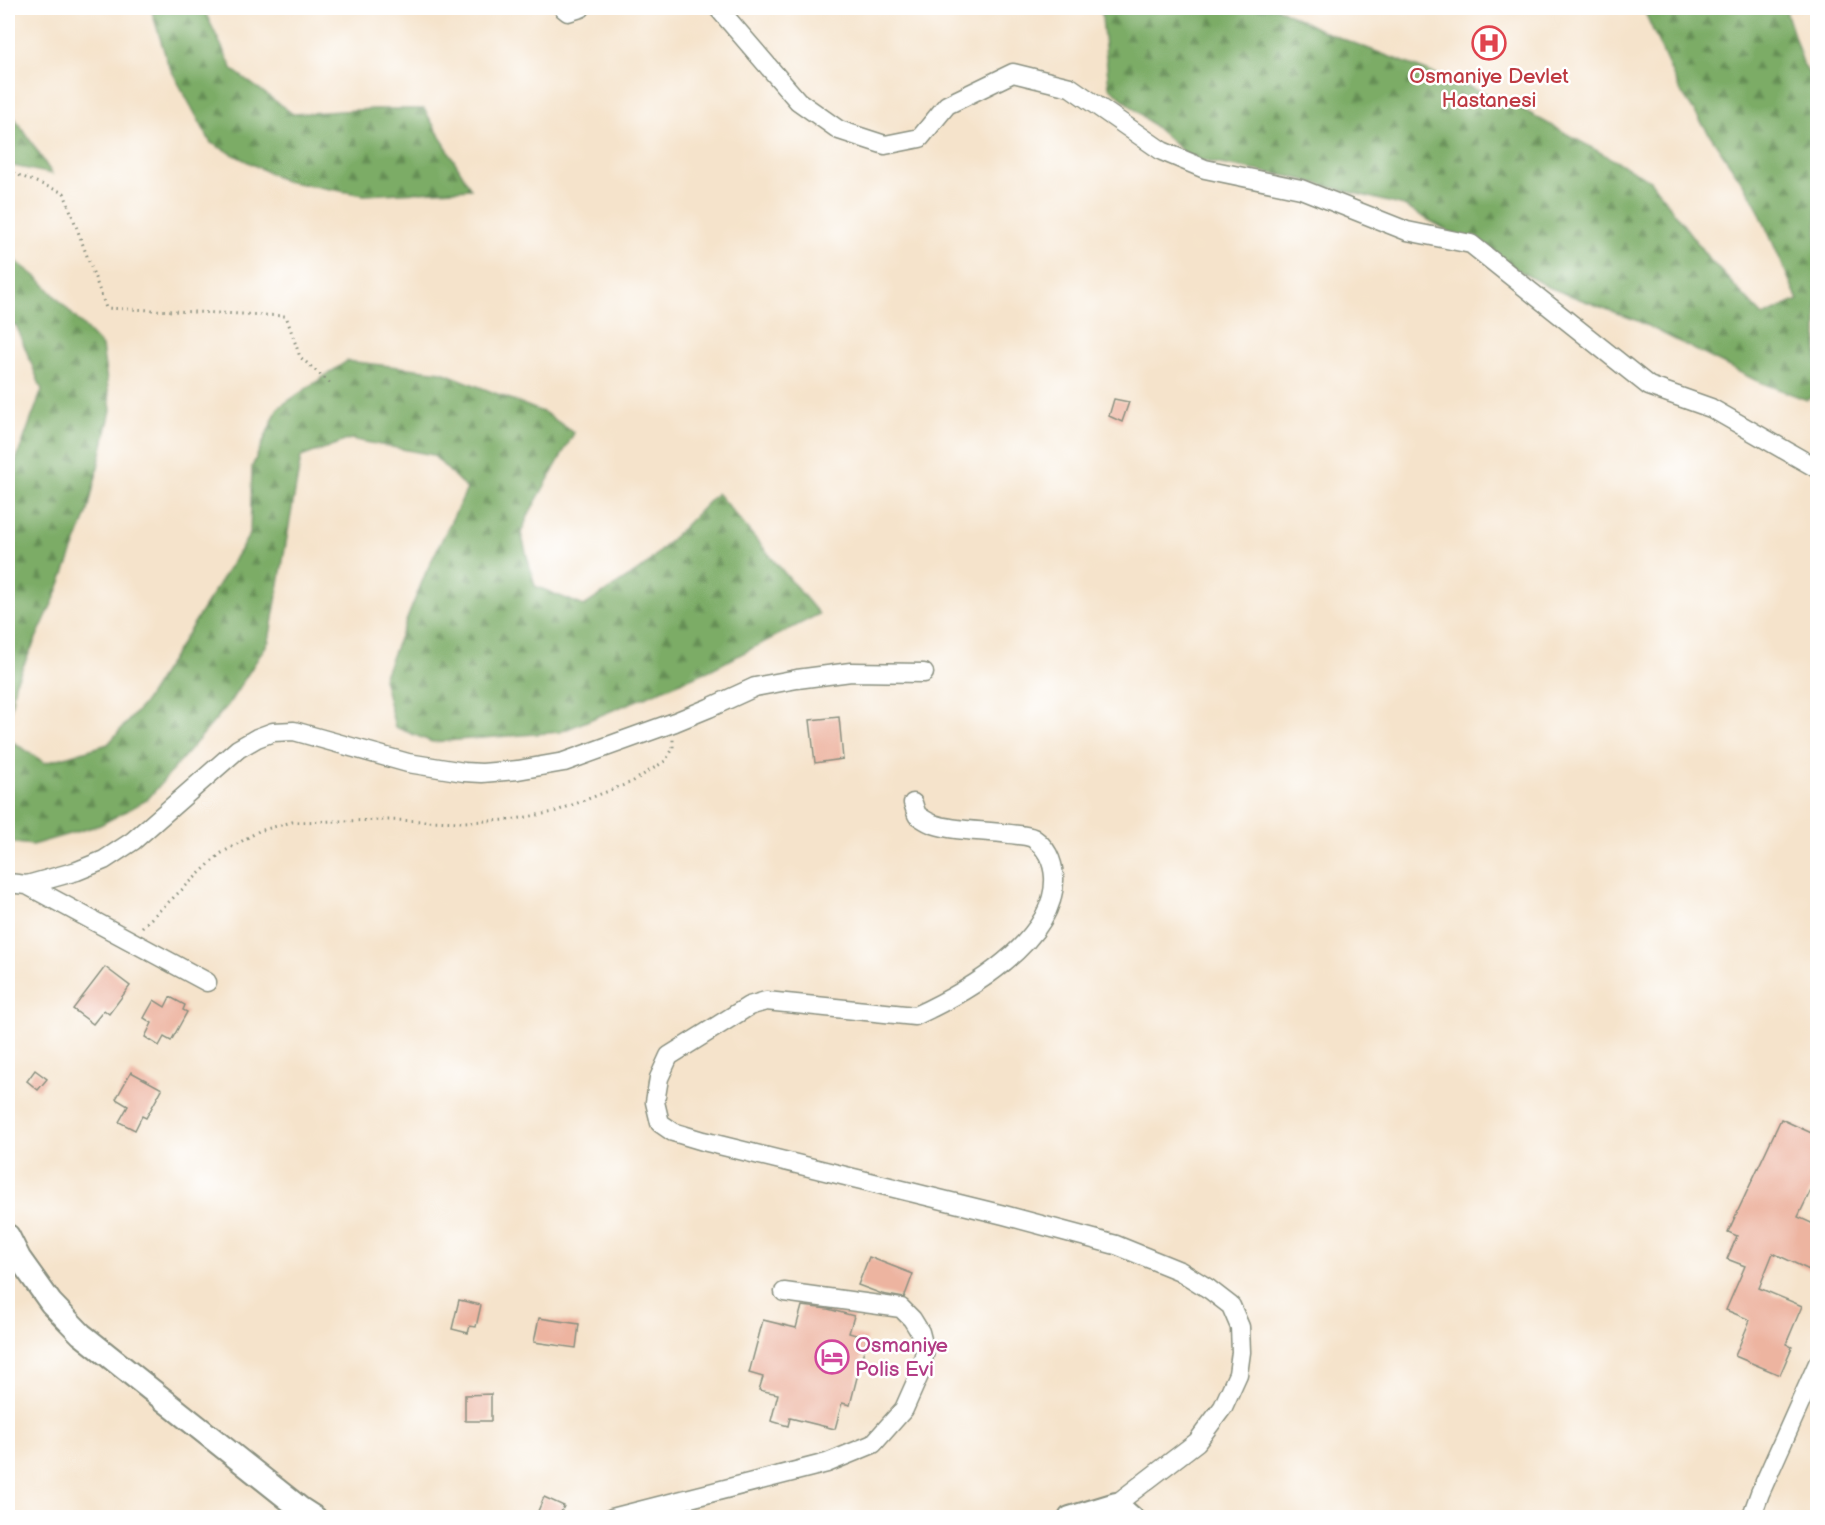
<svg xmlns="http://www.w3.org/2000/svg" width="1825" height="1525" viewBox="0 0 1825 1525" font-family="'Balsamiq Sans',sans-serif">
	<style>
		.forest { fill: url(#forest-firs); stroke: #4e744d; stroke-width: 1.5 }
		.building { fill: #edb4a0 }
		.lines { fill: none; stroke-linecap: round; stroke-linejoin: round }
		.minor-casing { stroke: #8a9080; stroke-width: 21 }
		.tertiary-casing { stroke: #8a9080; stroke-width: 26 }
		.path { stroke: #8a9080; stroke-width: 3; stroke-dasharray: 1.5 4.5; stroke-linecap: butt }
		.minor { stroke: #fff; stroke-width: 18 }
		.tertiary { stroke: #fff; stroke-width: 22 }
		.labels { text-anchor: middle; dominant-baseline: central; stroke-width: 5; stroke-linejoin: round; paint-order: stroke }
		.health-label { font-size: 21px; fill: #be3a42; stroke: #fff }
		.hotel-label { font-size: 21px; fill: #b23c85; stroke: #fff; text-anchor: start }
	</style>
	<defs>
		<pattern id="forest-firs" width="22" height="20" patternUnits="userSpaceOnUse" patternTransform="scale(1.5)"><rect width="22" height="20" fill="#7cac66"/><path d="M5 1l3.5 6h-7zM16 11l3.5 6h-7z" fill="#658d55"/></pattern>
	</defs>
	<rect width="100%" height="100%" fill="#fff"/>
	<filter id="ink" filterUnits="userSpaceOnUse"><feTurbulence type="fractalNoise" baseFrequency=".0167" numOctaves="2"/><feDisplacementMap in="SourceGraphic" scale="12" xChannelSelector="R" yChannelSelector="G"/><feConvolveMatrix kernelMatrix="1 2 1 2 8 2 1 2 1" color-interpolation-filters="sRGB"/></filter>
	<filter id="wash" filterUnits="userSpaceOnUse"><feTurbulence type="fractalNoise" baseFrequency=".008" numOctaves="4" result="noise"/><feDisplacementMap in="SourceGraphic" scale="24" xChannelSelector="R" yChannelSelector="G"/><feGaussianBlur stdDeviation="1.35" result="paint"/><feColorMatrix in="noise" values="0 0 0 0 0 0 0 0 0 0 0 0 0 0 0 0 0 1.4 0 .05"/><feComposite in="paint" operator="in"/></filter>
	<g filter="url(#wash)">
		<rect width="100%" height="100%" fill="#f5e3cb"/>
		<path class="forest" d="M151,8H203L233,70L293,114L374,109H424L471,189L364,195L285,181L211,143L168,64Z
			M1101,8H1278L1322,31L1511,103L1650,180L1709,259L1763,316L1798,300L1754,200L1679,89L1643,8H1785L1804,66L1817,86V394L1807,400L1757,381L1638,321L1548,287L1404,206L1292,177L1192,159L1109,87Z
			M8,109L26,134L52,174L8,165Z
			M8,255L39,279L102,346L111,410L88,511L56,595L15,684L8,727V464L15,463L42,390L16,325H8Z
			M347,361L442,372L545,413L574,433L529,514L521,533L535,586L584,606L645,566L717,493L819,614L710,670L560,732L432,742L395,727L383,678L426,572L467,489L433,455L350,439L301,457L269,641L228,705L147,800L100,825L32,845L8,842V739L45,763L108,744L144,703L250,534L252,467L278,408Z"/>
		<g id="blocks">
			<path class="building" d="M1114,399L1129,402L1122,422L1109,416Z
				M839,717L843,759L815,763L810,720Z
				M105,967L130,986L109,1014L104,1010L93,1024L73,1009Z
				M170,997L185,1005L183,1010L187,1012L171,1041L164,1037L159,1046L145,1037L152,1023L144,1018L154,1000L165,1007Z
				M35,1070L47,1079L38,1090L27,1081Z
				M131,1072L162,1089L146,1118L142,1116L135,1130L119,1122L128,1106L116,1099Z
				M1781,1119L1818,1136V1175L1798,1217L1818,1226V1274L1773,1253L1759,1288L1802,1306L1786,1344L1792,1347L1780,1375L1735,1356L1750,1320L1726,1310L1745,1266L1727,1259L1737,1236L1728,1232Z
				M869,1257L913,1274L904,1298L882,1294L858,1285Z
				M459,1300L481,1305L476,1327L470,1326L468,1333L452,1329Z
				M802,1306L828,1309L854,1316L849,1333L867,1338L850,1405L842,1403L835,1429L790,1418L788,1426L771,1421L778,1394L759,1390L763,1377L749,1373L763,1320L796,1328Z
				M539,1318L579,1324L576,1348L534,1342Z
				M491,1394V1421H465V1395Z
				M544,1497L564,1506L558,1518H535Z"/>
		</g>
	</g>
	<g filter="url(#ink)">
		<use href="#blocks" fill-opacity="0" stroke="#8a9080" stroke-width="1.5"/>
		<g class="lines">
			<defs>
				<path id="minor" d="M563,8L568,12L581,8
					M718,8L798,101L839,130L885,145L920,138L947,105L1013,73L1070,87L1162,151L1205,169L1301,189L1407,231L1471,244L1649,386L1711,408L1818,469
					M913,803L917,815C922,818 927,822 933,824C957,832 985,830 1010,834C1017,835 1027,835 1033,838C1046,847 1053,861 1054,877C1057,941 965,993 915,1016L766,1001L749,1006L669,1056L659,1078L655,1102L660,1123L673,1132L703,1141L1004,1215L1116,1245L1180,1271L1209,1289L1231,1306L1240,1327L1241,1352L1238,1374L1223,1407L1197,1442L1116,1504
					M8,883L27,885L77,871L104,860L133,841L238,749L257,738L273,732L294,731L408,763L464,772L482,773L518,770L564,762L675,722L709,708L755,687L797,679L851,672L924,673
					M27,885L207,982
					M612,1518L827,1463L873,1444L904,1409L920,1373L925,1351L920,1332L912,1319L901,1308L784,1292
					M1751,1518L1760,1493L1818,1363"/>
				<path id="tertiary" d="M8,1236L19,1258L51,1303L81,1334L301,1509L315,1518
					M1070,1518L1116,1504L1132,1518"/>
			</defs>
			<use href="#minor" class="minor-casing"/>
			<use href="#tertiary" class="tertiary-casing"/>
			<path class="path" d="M8,171L64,193L106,308L286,316L300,357L331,384
				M142,927L220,854L259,831L292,822L388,820L464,822L510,820L554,812L632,782L665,761L673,749V739"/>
			<use href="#minor" class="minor"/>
			<use href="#tertiary" class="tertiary"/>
		</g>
	</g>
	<defs>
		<symbol id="hospital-ring" viewBox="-11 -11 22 22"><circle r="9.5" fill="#fff" stroke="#e0444e" stroke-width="1.5"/><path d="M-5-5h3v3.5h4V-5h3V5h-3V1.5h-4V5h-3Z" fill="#e0444e"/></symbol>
		<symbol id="hotel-ring" viewBox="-11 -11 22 22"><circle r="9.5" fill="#fff" stroke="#d1479c" stroke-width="1.5"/><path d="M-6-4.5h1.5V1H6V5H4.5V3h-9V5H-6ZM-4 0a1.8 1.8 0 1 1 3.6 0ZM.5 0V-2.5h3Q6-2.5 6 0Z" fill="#d1479c"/></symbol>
	</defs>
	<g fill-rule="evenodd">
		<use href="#hospital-ring" x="1470" y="24" width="38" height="38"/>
		<use href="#hotel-ring" x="813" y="1338" width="38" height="38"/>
	</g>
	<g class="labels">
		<g class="health-label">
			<text x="1489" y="76">Osmaniye Devlet<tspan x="1489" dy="24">Hastanesi</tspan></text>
		</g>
		<g class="hotel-label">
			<text x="855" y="1345">Osmaniye<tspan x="855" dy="24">Polis Evi</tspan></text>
		</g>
	</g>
	<rect width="1825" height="1525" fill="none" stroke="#fff" stroke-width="30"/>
</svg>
